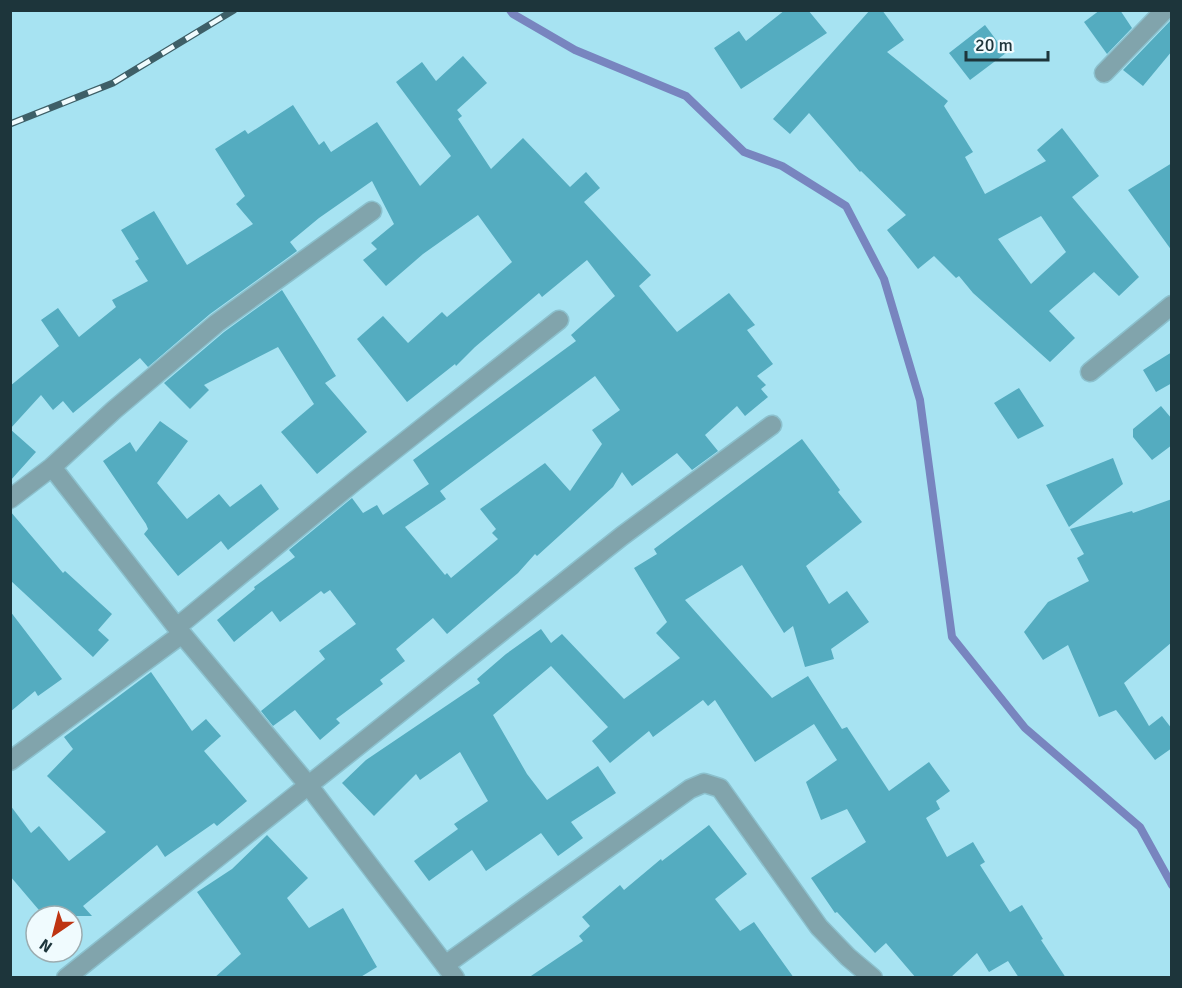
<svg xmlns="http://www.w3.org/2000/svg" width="1182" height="988" viewBox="0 0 1182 988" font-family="Signika,sans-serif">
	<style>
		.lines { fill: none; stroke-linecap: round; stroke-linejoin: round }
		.stream { stroke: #7885bf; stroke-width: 8 }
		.building { fill: #54acc0; fill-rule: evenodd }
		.street-casing { stroke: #8bc0cd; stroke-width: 21 }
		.street { stroke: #81a4ac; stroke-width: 18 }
		.rail-casing { stroke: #3e5f67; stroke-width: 7 }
		.rail { stroke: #f0fbfe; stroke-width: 4.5; stroke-dasharray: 14; stroke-linecap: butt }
	</style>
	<rect width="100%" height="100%" fill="#a7e3f2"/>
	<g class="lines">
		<path class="stream" d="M510,10L513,14L575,50L686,96L744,152L782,166L846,206L884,279L920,400L952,637L1025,728L1140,827L1172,885"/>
	</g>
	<path class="building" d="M785,10H808L827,33L741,89L714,48L739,31L746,41Z
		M870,10H882L904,40L887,52L948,101L944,106L973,152L965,157L985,194L1046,161L1037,150L1062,128L1099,176L1072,197L1139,277L1119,296L1094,272L1049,311L1075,338L1050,362L973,293L959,276L956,278L934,256L918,269L887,230L906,215L861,171L860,172L809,113L790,134L773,119ZM1041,216L1066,252L1031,284L998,239Z
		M1100,10H1120L1132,28L1107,54L1084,22Z
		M1172,19V51L1143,86L1123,70Z
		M985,25L1006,53L970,80L949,53Z
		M463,56L487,83L457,110L462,116L458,119L491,169L523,138L570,187L586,172L600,188L584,202L651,275L639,286L677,332L729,293L755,325L747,330L773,364L757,376L766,385L761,389L768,397L745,416L737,406L705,435L718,451L692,470L677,453L632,486L622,472L613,487L537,556L535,554L518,573L447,634L433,618L396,649L405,661L380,680L383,684L336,719L340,723L320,740L295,710L273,726L261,711L325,659L319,651L356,624L330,590L324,594L321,591L280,622L272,611L234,642L217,620L255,589L254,587L295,557L289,550L352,498L363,513L377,505L383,515L429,484L413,460L576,341L571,335L615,296L587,260L542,297L539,293L475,347L456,366L455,364L407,402L357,339L383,316L408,343L442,312L447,317L512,262L478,215L423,254L386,286L363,260L377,249L371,243L394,224L372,181L319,218L290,242L297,251L210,314L148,367L140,358L73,413L63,401L53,410L41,395L10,429V386L59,346L41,320L58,308L79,337L116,307L112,300L148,281L135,261L139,259L121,230L154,211L187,265L253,224L236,204L245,196L215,149L245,130L248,134L293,105L319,145L324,141L331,152L377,122L420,186L451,156L396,82L422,62L436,81ZM595,376L620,410L592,430L602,444L570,491L545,463L480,509L496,529L492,533L498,539L451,578L447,573L445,575L405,527L446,499L440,491Z
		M1172,163V251L1128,190Z
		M282,290L336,376L325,383L367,432L317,474L281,432L314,404L278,347L204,385L209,390L190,409L164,383L224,332Z
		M1172,352V383L1156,392L1143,370Z
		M1019,388L1044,426L1018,439L994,403Z
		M1161,406L1172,419V445L1152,460L1133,437V429Z
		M160,421L188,441L157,483L187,519L219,494L230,507L261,484L279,509L228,550L221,541L178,576L144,534L148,529L146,524L103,461L130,442L136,452Z
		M10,429L36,452L10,481Z
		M802,439L840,490L838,492L862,522L806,566L829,604L847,591L869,622L831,649L834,659L805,667L793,626L784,633L742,565L685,600L772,698L808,676L842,729L847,727L889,791L929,762L950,791L936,801L940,809L926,818L947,857L973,842L985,862L980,865L1010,912L1022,905L1043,939L1041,940L1066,978H1019L1008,961L989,972L977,953L950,978H916L886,943L875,953L837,912L835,913L811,878L866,842L847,809L821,820L806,782L837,760L814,724L755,762L715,700L708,706L703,700L653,737L649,731L610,763L592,741L608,727L551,666L493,715L527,774L547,800L598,766L616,793L571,822L583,838L558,856L541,833L486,871L472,850L429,881L414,861L458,829L454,824L488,801L460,752L420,780L416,774L374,816L342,783L366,760L480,683L477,679L506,654L541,629L551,643L562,634L624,699L680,658L656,633L667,622L634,568L657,554L654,549Z
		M1113,458L1123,484L1069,527L1046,485Z
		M1172,499V642L1124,683L1149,726L1162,716L1172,729V748L1155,760L1116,710L1099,717L1068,645L1043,660L1024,632L1048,602L1089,581L1077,558L1084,554L1070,529L1132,511L1133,513Z
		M10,511L63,573L65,571L112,614L98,630L109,640L93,657L10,580Z
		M10,611L62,679L38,696L35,691L10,712Z
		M151,672L192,731L206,719L221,736L204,751L247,801L217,826L214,823L165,857L157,845L83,906L92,916H44L10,876V805L31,833L39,826L69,861L106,832L47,776L73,749L64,737Z
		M709,825L747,874L715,899L740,931L754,922L794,978H528L583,941L579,936L590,926L582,917L620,885L624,890L661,859L662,861Z
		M267,835L308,878L287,898L309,928L343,908L377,967L359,978H214L241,954L197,892L232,869Z"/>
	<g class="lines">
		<defs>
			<path id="street" d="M1104,73L1165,10
				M1090,372L1172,305
				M52,467L182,634L309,786L455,978
				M10,499L52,467L114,410L217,323L372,211
				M177,627L355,481L559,320
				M10,761L182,634
				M445,965L690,789L704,783L720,788L819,927L848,957L873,978
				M66,978L622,536L772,425"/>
		</defs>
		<use href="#street" class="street-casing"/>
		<use href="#street" class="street"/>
		<defs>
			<path id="rail" d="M10,124L113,83L234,10"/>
		</defs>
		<use href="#rail" class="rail-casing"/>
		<use href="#rail" class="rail"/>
	</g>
	<rect width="1182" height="988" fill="none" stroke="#1d353b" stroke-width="24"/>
	<g transform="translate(54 934) rotate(215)"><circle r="28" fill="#f0fbfe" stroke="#9cacb0" stroke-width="1.5"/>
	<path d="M0-4.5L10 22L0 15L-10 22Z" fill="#be3412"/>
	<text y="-9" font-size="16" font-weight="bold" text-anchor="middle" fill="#1d353b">N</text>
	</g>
	<path d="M966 51v9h82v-9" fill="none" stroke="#1d353b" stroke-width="3"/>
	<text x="975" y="51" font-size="18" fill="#1d353b" stroke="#f0fbfe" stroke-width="4.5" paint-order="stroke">20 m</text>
</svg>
